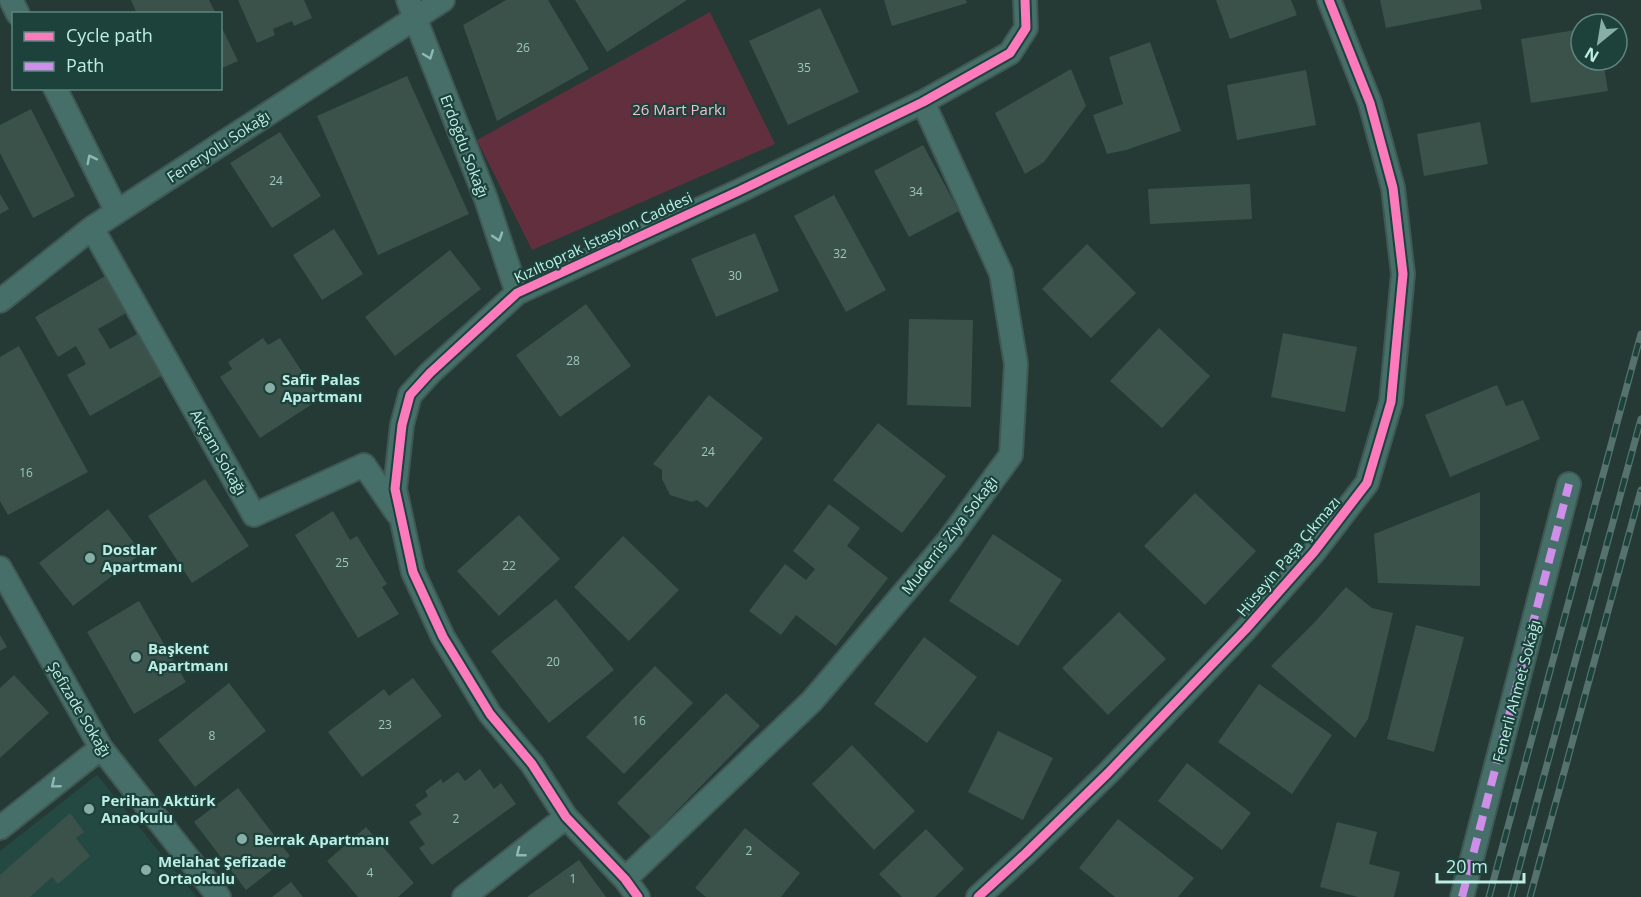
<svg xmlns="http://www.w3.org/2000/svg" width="1641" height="897" viewBox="0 0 1641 897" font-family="'Open Sans',sans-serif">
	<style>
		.built { fill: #244943 }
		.green { fill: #622f3f }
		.building { fill: #3a524a }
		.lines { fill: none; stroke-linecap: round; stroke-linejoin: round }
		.street-casing { stroke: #3f5854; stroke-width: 26 }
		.street { stroke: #476f6a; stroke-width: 22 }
		.rail-casing { stroke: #56726e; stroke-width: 7 }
		.rail { stroke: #1d413b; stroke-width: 4.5; stroke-dasharray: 14; stroke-linecap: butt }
		.quiet { stroke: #ce8fe9; stroke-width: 8; stroke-dasharray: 15 8; stroke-linecap: butt }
		.cycleway-casing { stroke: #1d413b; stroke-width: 13 }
		.cycleway { stroke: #fd7abc; stroke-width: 9 }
		.oneway { stroke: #8dbbb4 }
		.poi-dot { fill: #87afa7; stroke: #1d413b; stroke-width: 2 }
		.labels { text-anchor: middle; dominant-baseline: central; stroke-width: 4.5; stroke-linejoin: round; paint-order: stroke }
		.number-label { font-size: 12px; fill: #9cc7be }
		.park-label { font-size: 15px; fill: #f6bfcd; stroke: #1d413b }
		.street-label { font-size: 15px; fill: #bceee5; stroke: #1d413b }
		.poi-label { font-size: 15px; font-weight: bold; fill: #bceee5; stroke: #1d413b; text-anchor: start }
	</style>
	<rect width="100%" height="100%" fill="#253935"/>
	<path class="built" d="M97,775L152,843L197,897H0V851Z"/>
	<path class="green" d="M710,12L775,144L532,250L477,140Z"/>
	<path class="building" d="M131,0H209L216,14H137Z
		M238,0H304L312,18L294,26L292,21L273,29L275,35L257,43Z
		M506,0H548L589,69L497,121L463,25Z
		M575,0H687L607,52Z
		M884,0H966L967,3L892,26Z
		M1216,0H1291L1297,15L1230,39Z
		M1380,0H1480L1482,9L1386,28Z
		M820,8L859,92L788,125L749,41Z
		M220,24L238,61L220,69Z
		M1581,29V60H1603L1608,91L1531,103L1521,39Z
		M1150,42L1181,131L1126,150L1107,154L1093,115L1123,104L1109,57Z
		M1071,69L1086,106L1044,162L1025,174L995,113Z
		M1306,70L1316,125L1237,140L1227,85Z
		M407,76L469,214L378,255L317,116Z
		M31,109L75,196L33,218L0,153V125Z
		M1480,122L1488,164L1424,176L1417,134Z
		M280,132L321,196L272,228L230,163Z
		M923,145L959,211L909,237L874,171Z
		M1250,184L1252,219L1150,224L1148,189Z
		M0,194L9,209L0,214Z
		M834,195L886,290L846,312L794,216Z
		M334,229L363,274L322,300L293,255Z
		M755,233L779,291L716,317L691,259Z
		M1087,244L1136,293L1091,338L1042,289Z
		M450,250L481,289L395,356L365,317Z
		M107,275L128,312L98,329L110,349L139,333L163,375L90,416L67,375L86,364L76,346L58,357L35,317Z
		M586,304L631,366L560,417L516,355Z
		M909,319L973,320L971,407L907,405Z
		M1159,328L1210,376L1162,428L1110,381Z
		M1283,333L1357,347L1345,412L1271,397Z
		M263,338L268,345L280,338L320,399L260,438L220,377L232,369L228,362Z
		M19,346L88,472L8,515L0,501V357Z
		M1497,385L1506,406L1523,400L1540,439L1450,477L1425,415Z
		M709,395L763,438L707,508L697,500L692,502L670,495L662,479V470L653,464Z
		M878,423L946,476L902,533L833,480Z
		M205,479L249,546L192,583L148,516Z
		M1480,492V586L1378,583L1374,534Z
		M1195,493L1256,551L1205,605L1144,546Z
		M829,504L860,528L847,546L888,578L836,646L796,615L781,635L749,611L785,564L806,580L815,569L793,551Z
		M108,509L142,553L73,606L39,563Z
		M333,511L350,540L357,536L387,584L382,587L399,614L358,638L295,535Z
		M519,515L560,559L499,616L457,571Z
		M993,534L1062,580L1018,646L949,601Z
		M623,536L679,590L629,641L574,587Z
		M1346,587L1372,608L1393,613L1368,719L1355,738L1271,666L1313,624Z
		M556,599L614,670L549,723L491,651Z
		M139,601L186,682L134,714L87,632Z
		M1119,612L1166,659L1108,715L1062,668Z
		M1416,625L1464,637L1434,752L1387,739Z
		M0,635L7,647L0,651Z
		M924,637L977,677L927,743L874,704Z
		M655,666L693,703L624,774L586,737Z
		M14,675L49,713L0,758V688Z
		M413,678L442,716L362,777L328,732L384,689L389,696Z
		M229,683L266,731L195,787L158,740Z
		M1259,684L1332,735L1292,794L1218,742Z
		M726,693L760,726L651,837L617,803Z
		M998,731L1053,758L1023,820L968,792Z
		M852,745L915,811L874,850L812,784Z
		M1187,763L1251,813L1222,850L1158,801Z
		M480,769L494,789L501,783L516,804L432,865L419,848L425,844L409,822L422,814L415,805L428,796L425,791L441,779L443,783L458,772L465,781Z
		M238,788L290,856L246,890L194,822Z
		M70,813L84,832L76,838L90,856L58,884L52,877L30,897H0V875Z
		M1118,819L1194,878L1178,897H1115L1079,868Z
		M1337,822L1377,832L1369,864L1400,872L1394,897H1358L1320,887Z
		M366,827L414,883L398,897H358L327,861Z
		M745,828L800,873L781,897H706L695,888Z
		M926,829L964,869L935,897H902L879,874Z
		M579,860L606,897H527Z
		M291,882L303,897H272Z"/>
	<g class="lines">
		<defs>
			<path id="street" d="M11,0L18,14
				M408,0L486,199L517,293
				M55,88L117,212
				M92,228L254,515L364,465L397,513
				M0,301L92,228L443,0
				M0,568L101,748L219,897
				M0,828L101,748
				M625,879L812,701L948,541L1011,455L1016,364L1001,273L923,102
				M464,897L566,817
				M638,897L625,879L566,817L532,764L490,714L443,637L413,572L395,489L402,425L410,395L430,373L517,293L739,191L923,102L1010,53L1026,28L1025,0
				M978,897L1026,853L1108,773L1246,629L1314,552L1367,483L1391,402L1403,274L1393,188L1370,103L1329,0
				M1462,897L1569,484"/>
		</defs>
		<use href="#street" class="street-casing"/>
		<use href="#street" class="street"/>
		<defs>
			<path id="rail" d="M1489,897L1641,334
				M1511,897L1641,419
				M1530,897L1641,490"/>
		</defs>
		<use href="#rail" class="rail-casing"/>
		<use href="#rail" class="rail"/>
		<path class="quiet" d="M1462,897L1569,484"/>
		<defs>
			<path id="cycleway" d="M638,897L625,879L566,817L532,764L490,714L443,637L413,572L395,489L402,425L410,395L430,373L517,293L739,191L923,102L1010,53L1026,28L1025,0
				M978,897L1026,853L1108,773L1246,629L1314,552L1367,483L1391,402L1403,274L1393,188L1370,103L1329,0"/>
		</defs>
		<use href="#cycleway" class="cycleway-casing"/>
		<use href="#cycleway" class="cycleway"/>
	</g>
	<defs><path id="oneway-chevron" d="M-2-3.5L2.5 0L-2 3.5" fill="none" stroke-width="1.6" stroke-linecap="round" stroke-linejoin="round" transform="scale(1.5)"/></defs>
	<g class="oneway">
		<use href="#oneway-chevron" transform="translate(429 55) rotate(69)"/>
		<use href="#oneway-chevron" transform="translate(91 159) rotate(-117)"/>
		<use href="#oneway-chevron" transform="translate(498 237) rotate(72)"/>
		<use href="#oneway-chevron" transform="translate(55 784) rotate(141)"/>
		<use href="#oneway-chevron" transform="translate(520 853) rotate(142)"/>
	</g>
	<g class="poi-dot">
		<circle cx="270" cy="388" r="6"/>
		<circle cx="90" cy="558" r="6"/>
		<circle cx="136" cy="657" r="6"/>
		<circle cx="89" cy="809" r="6"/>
		<circle cx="242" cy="839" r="6"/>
		<circle cx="146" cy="870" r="6"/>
	</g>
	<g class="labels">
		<g class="number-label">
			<text x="523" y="47">26</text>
			<text x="804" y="67">35</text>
			<text x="276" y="180">24</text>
			<text x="916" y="191">34</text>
			<text x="840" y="253">32</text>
			<text x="735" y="275">30</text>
			<text x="573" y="360">28</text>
			<text x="708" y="451">24</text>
			<text x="26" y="472">16</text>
			<text x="342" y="562">25</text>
			<text x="509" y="565">22</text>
			<text x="553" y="661">20</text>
			<text x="639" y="720">16</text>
			<text x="385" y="724">23</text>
			<text x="212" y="735">8</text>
			<text x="456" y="818">2</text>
			<text x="749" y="850">2</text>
			<text x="370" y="872">4</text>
			<text x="573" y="878">1</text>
		</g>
		<g class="park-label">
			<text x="679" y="109">26 Mart Parkı</text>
		</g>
		<g class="street-label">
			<text transform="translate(218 146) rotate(-33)">Feneryolu Sokağı</text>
			<text transform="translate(465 146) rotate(69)">Erdoğdu Sokağı</text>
			<text transform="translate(603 237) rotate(-25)">Kızıltoprak İstasyon Caddesi</text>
			<text transform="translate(219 452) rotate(60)">Akçam Sokağı</text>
			<text transform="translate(949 535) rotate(-52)">Muderris Ziya Sokağı</text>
			<text transform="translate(1288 556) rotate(-50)">Hüseyin Paşa Çıkmazı</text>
			<text transform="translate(1516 691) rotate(-75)">Fenerli Ahmet Sokağı</text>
			<text transform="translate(80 709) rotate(59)">Şefizade Sokağı</text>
		</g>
		<g class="poi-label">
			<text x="282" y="379">Safir Palas<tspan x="282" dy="17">Apartmanı</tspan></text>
			<text x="102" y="549">Dostlar<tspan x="102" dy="17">Apartmanı</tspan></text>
			<text x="148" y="648">Başkent<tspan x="148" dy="17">Apartmanı</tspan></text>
			<text x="101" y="800">Perihan Aktürk<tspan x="101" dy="17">Anaokulu</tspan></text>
			<text x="254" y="839">Berrak Apartmanı</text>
			<text x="158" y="861">Melahat Şefizade<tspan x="158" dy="17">Ortaokulu</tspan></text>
		</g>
	</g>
	<rect x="12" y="12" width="210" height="78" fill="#1d413b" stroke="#5d867f" stroke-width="1.5"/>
	<rect x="24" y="32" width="30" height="9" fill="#fd7abc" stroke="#5d867f" stroke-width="1.5"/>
	<text x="66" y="42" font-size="18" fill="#bceee5">Cycle path</text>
	<rect x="24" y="62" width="30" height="9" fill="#ce8fe9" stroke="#5d867f" stroke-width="1.5"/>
	<text x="66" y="72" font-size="18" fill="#bceee5">Path</text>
	<g transform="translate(1599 42) rotate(210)"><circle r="28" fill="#1d413b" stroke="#5d867f" stroke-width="1.5"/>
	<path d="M0-4.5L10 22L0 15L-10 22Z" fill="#87afa7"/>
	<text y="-9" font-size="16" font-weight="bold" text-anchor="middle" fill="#bceee5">N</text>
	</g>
	<path d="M1437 873v9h87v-9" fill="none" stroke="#bceee5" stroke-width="3"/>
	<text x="1446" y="873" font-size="18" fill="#bceee5" stroke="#1d413b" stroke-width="4.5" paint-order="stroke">20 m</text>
</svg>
